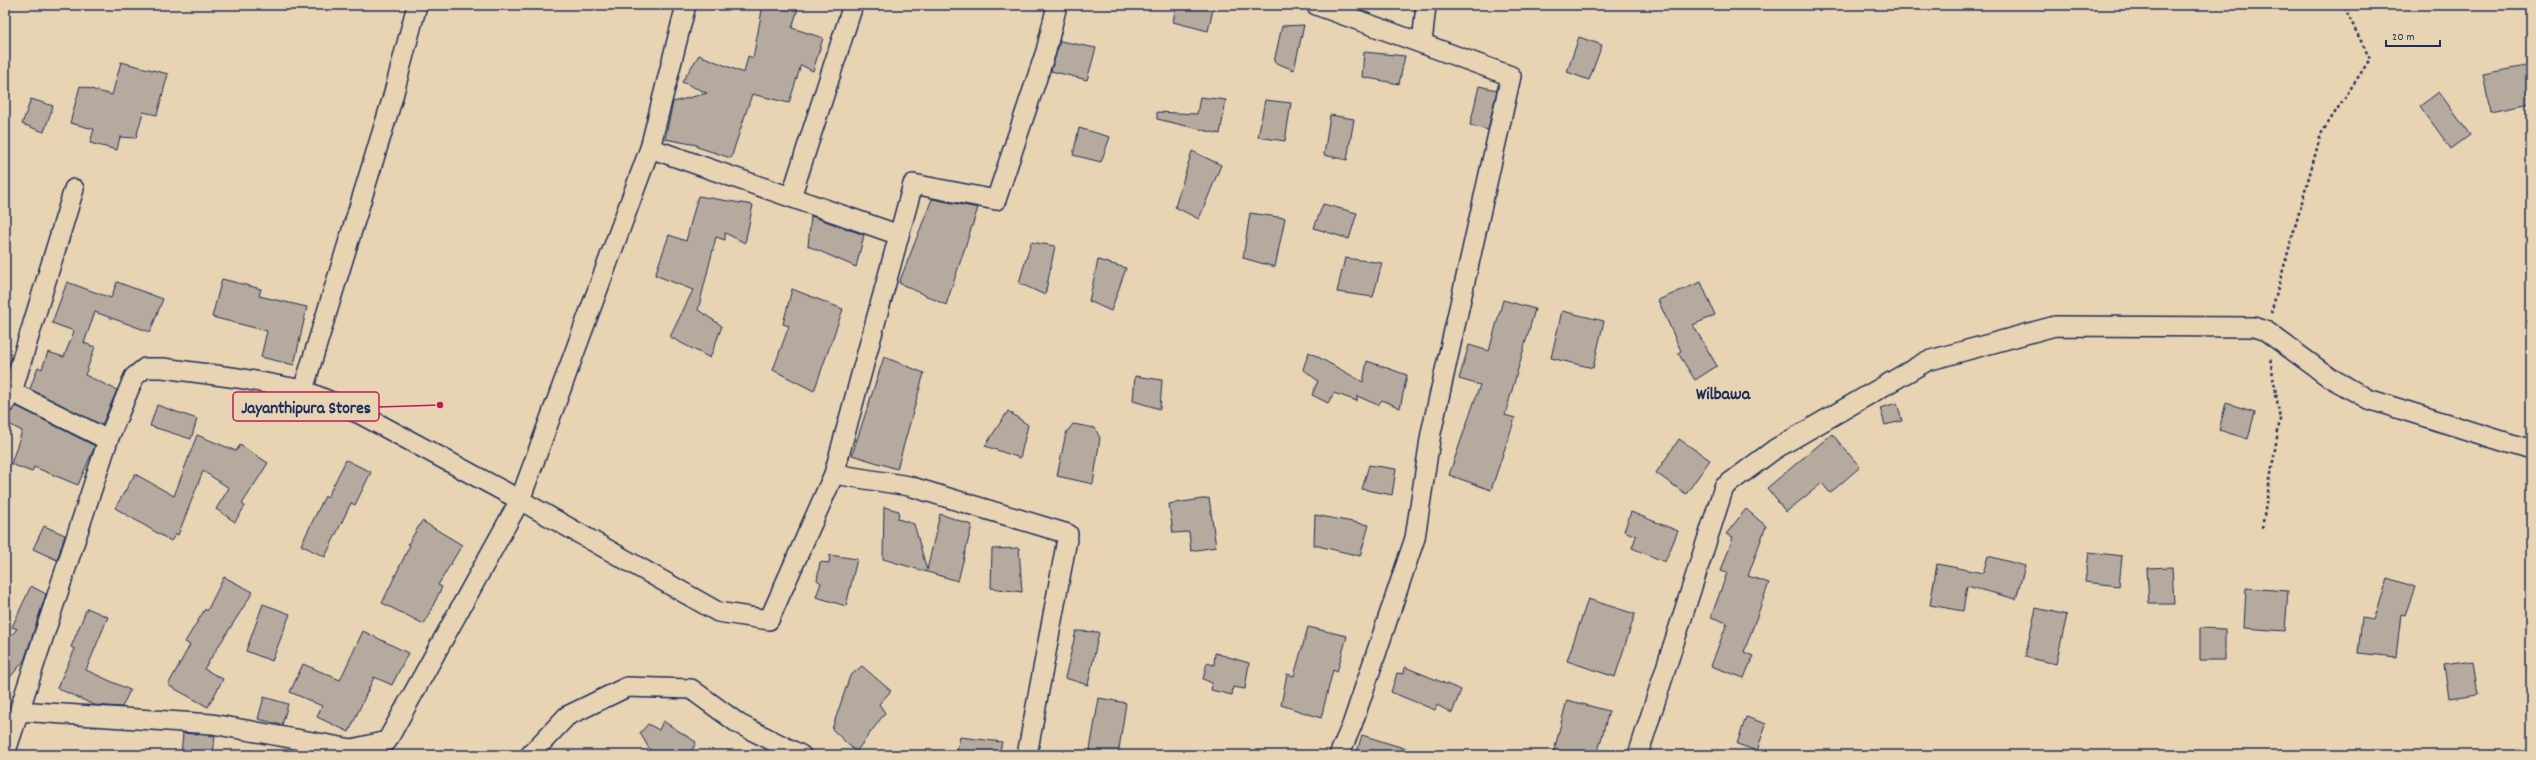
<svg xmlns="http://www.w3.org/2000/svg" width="2536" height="760" viewBox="0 0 2536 760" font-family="Dekko,sans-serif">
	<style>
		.building { fill: #b5aa9d; stroke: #1b2f5e }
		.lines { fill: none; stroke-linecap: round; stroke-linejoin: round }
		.minor-casing { stroke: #1b2f5e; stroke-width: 22 }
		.path { stroke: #1b2f5e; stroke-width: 2.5; stroke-dasharray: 3 3; stroke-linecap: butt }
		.minor { stroke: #e8d3b2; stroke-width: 19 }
		.labels { text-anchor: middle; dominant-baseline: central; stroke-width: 4; stroke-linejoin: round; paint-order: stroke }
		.quarter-label { font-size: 18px; font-weight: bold; fill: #1b2f5e; stroke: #e8d3b2 }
		.leader { fill: none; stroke: #c2185b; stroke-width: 1.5 }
		.callout-dot { fill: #c2185b; stroke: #e8d3b2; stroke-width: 1.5 }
		.callout { fill: #e8d3b2; stroke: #c2185b; stroke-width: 1.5 }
		.callout-label { font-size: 17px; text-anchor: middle; font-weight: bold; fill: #1b2f5e }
	</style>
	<rect width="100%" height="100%" fill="#e8d3b2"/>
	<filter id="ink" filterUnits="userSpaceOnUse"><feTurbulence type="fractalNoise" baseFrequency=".025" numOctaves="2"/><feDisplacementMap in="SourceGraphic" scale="8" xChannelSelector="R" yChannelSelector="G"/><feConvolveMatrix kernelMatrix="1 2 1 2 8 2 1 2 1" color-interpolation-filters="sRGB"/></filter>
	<g filter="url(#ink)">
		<path class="building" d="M763,5H799L792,28L823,38L813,71L801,65L789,103L752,94L731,158L697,147V145L665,139L673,102L707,93L682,82L699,55L744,73L748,56L753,58Z
			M1176,5H1214L1208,31L1173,22Z
			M1304,25L1294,70L1274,62L1282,26Z
			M1579,37L1602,45L1589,80L1567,72Z
			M1060,41L1096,48L1087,80L1051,71Z
			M1364,52L1405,56L1399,84L1362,77Z
			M121,62L168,74L157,115L143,112L136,138L120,137L117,150L90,143L94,129L70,123L80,86L112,95Z
			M2531,65V103L2490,111L2483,74Z
			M1479,86L1497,90L1488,130L1470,125Z
			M2439,92L2470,135L2451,149L2420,106Z
			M1200,97L1226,100L1220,134L1157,119V112L1197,114Z
			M31,99L53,106L44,132L22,124Z
			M1265,100L1291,103L1285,141L1258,137Z
			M1330,115L1354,119L1347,160L1324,155Z
			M1079,128L1110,137L1101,162L1073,155Z
			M1192,151L1221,165L1199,219L1175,207Z
			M698,196L753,205L745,243L725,233V240L716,237L698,310L722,326L710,358L670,337L693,290L655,275L669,235L686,241Z
			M932,199L978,208L946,305L899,283Z
			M1323,204L1357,213L1349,239L1314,228Z
			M1250,213L1285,218L1275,267L1243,258Z
			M811,216L864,235L856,267L808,246Z
			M1031,242L1055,246L1045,295L1019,283Z
			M1345,258L1382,263L1373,297L1337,292Z
			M1098,260L1126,268L1111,311L1089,301Z
			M222,279L261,289L259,296L307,307L294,365L261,357L267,331L212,317Z
			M67,282L111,298L117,282L163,299L150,332L95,312L84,343L95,347L85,375L117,390L102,425L30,389L38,367L42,369L48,352L64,357L74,331L52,323Z
			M1701,282L1715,315L1693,325L1717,366L1695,380L1678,353L1681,351L1658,300Z
			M792,289L843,309L814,391L773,370L789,326L783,324Z
			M1503,300L1535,309L1505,415L1515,418L1491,490L1449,475L1480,385L1459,379L1469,345L1489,351Z
			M1562,311L1604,321L1593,368L1551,358Z
			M1309,352L1363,382L1367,361L1407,375L1400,408L1382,400L1378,405L1357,396V401L1334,393L1328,403L1312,395L1318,381L1303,369Z
			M884,357L924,373L897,469L852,455Z
			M1135,376L1162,380L1160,409L1133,401Z
			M1897,403L1902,421L1885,425L1880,408Z
			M2226,403L2255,412L2248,439L2219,430Z
			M157,405L197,419L191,439L150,426Z
			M16,406L95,446L78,485L34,467L32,472L11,464L22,431L5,422L9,413Z
			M1008,411L1028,425L1020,458L985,446Z
			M1073,424L1095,428L1100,438L1093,484L1057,476L1066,433Z
			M1832,434L1860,467L1830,493L1822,483L1786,512L1767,488Z
			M197,435L236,451L240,445L268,463L242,504L245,506L235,522L216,509L229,488L203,471L178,535L176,534L171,541L115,508L135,474L174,496Z
			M1679,439L1710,460L1686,494L1656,473Z
			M346,460L371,472L355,505L351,503L325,557L301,545L325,496L327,498Z
			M1369,465L1396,469L1392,495L1362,489Z
			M1209,498L1216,547L1191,551L1189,532L1173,533L1169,504Z
			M884,507L899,511L898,519L914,524L927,570L940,514L972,525L958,581L883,559Z
			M1746,509L1766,526L1748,576L1769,583L1744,652L1753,656L1744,678L1711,666L1727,623L1711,617L1727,573L1721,571L1733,537L1726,534Z
			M1631,512L1678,531L1665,562L1632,548L1636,536L1624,531Z
			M1315,515L1369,525L1360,556L1314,545Z
			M422,521L462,545L438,585L442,587L424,624L382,603L410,545L408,544Z
			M44,526L65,535L57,560L33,549Z
			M1019,548L1022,592L991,588L992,549Z
			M2089,552L2122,556L2119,586L2085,582Z
			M830,555L857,559L846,606L816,597L821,583L817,580L820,562L829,563Z
			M1988,556L2025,566L2016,599L1967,586L1963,611L1930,605L1937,564L1983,573Z
			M2172,567L2174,604H2149L2147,568Z
			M224,577L253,592L204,669L223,679L208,707L168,685L190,645L185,642L205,609L207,611Z
			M2388,578L2415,587L2405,615L2401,614L2396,657L2358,653L2362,618L2374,620Z
			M31,586L46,594L24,661L5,683V642L17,629L12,627Z
			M2246,588L2288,591L2285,631L2244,628Z
			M1588,599L1635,614L1615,677L1567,661Z
			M263,604L290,614L272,661L246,651Z
			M87,608L108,617L86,670L130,690L122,707L94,705L57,688L75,649L71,647Z
			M2036,608L2067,615L2056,664L2025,657Z
			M1308,627L1347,636L1337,672L1333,670L1321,718L1281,705L1287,674L1294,676Z
			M2200,628L2225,629V660H2200Z
			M363,631L408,653L392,685L374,677L349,732L317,717L322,706L290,692L303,664L340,680Z
			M1076,631L1099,632L1088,685L1065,678Z
			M1215,653L1249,663L1245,689L1233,687L1232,695L1211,690L1212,683L1203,679L1207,663L1214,665Z
			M2473,661L2478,695L2449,699L2444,665Z
			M862,666L891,691L879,704L885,713L856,752L832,729L850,676Z
			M1405,667L1461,690L1452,713L1437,705L1435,710L1391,692L1397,673L1404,674Z
			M264,697L288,704L282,725L258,719Z
			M1099,698L1126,703L1118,755H1089Z
			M1567,700L1609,711L1597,755H1553Z
			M1746,717L1766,724L1757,751L1737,744Z
			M663,721L696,742L690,755H653L640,733L648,724L659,730Z
			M183,733L215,736L213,755H181Z
			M1362,735L1416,752V755H1356Z
			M960,737L1002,742L999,755H956Z"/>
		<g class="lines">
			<defs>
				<path id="minor" d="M1316,5L1511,76L1431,433L1415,538L1352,725L1339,755
					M1422,43L1426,5
					M650,148L686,5
					M791,197L853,5
					M303,390L392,100L417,5
					M5,391L12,392L74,189
					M5,403L12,392L108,440
					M834,474L913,184L996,200L1046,51L1057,5
					M19,711L212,724L352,749L387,741L520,500L718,612L769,620L834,474L909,486L1068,534L1027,755
					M5,754L108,440L134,377L145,368H163L238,378L303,390L360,414L520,500L650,148L899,235
					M530,755L567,716L627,687L691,689L739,724L801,755
					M1638,755L1724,487L1775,449L1927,361L2055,326L2254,327L2266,331L2329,377L2368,399L2531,450"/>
			</defs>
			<use href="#minor" class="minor-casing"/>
			<path class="path" d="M2271,313L2321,134L2370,59L2343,5
				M2262,528L2280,419L2270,357"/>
			<use href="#minor" class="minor"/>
		</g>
	</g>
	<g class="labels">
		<g class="quarter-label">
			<text x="1723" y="395">Wilbawa</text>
		</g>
	</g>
	<path class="leader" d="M440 405L379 407"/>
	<circle class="callout-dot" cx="440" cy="405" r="4"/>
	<rect class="callout" x="233" y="392" width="146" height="29" rx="4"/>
	<g class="callout-label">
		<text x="306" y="413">Jayanthipura Stores</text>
	</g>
	<rect width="2536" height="760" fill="none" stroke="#e8d3b2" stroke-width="20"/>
	<rect x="10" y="10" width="2516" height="740" fill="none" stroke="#1b2f5e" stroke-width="1.5" filter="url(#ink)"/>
	<path d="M2386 40v6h54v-6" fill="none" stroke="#1b2f5e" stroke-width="2"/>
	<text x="2392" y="40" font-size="12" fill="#1b2f5e" stroke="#e8d3b2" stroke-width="3" paint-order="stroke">20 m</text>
</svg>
